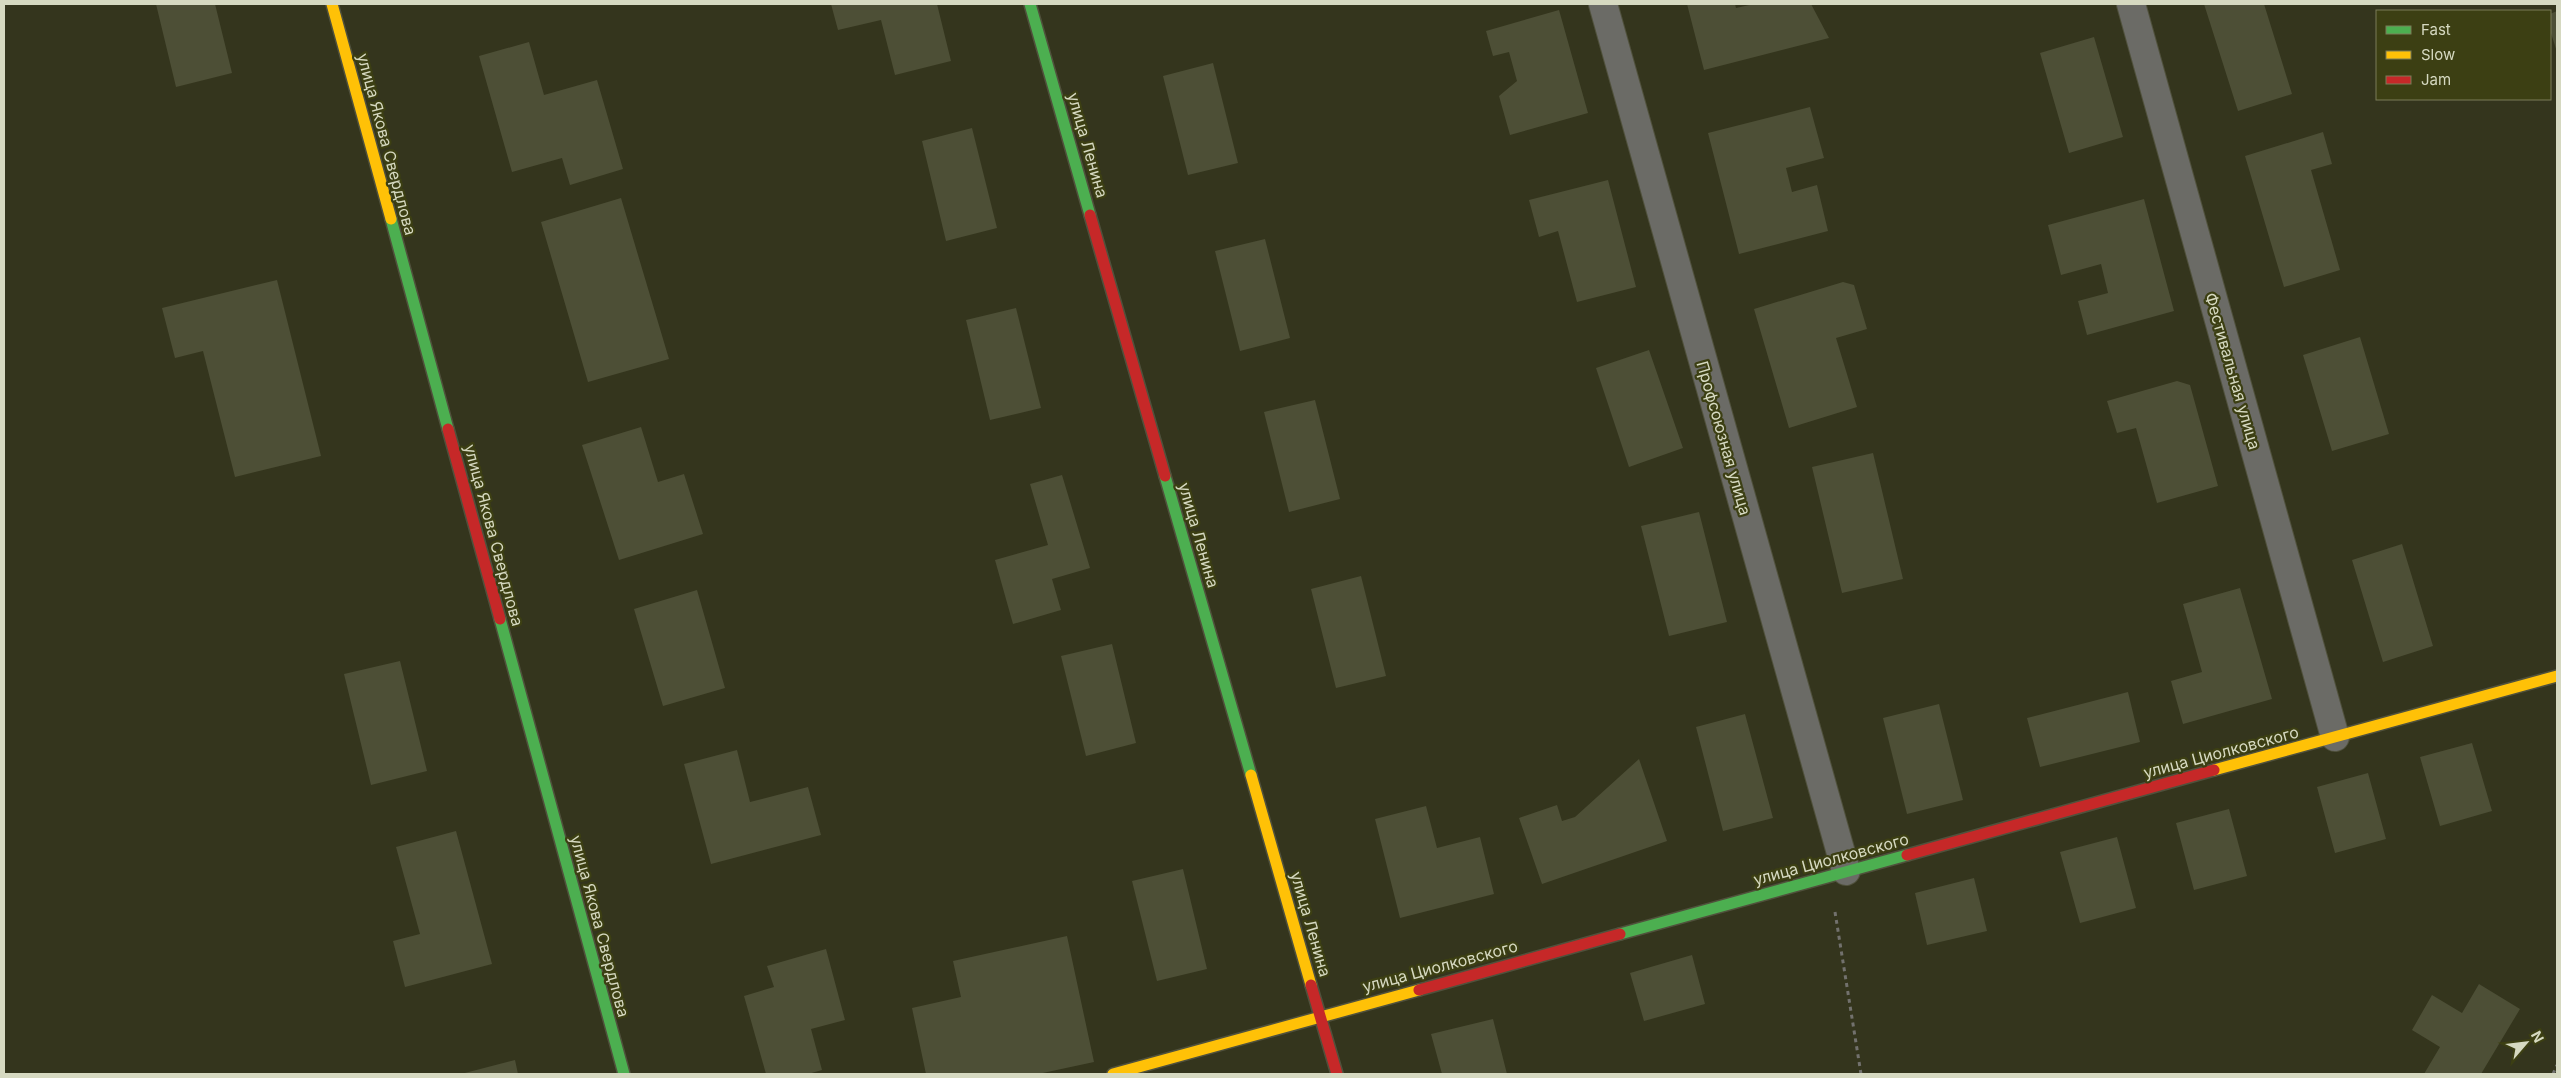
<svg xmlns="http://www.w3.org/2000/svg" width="2561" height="1078" viewBox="0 0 2561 1078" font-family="Inter,sans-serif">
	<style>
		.building { fill: #4d4f36 }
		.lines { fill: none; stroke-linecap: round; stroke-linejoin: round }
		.street-casing { stroke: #50513c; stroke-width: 30 }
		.fast-casing { stroke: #50513c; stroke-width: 14 }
		.slow-casing { stroke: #50513c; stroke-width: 14 }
		.jam-casing { stroke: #50513c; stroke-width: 14 }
		.path { stroke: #72716d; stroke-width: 3; stroke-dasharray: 4 4; stroke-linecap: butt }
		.street { stroke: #6b6b66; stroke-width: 28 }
		.fast { stroke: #4caf50; stroke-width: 11 }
		.slow { stroke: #ffc107; stroke-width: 11 }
		.jam { stroke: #c62828; stroke-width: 11 }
		.labels { text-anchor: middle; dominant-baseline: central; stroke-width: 4.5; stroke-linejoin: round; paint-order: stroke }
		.street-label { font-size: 16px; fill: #d6d9c1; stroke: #3c3f13 }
	</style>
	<rect width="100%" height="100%" fill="#34351d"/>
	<path class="building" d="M156,4H215L232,73L176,87Z
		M831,4H937L951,61L895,75L881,20L838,30Z
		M1687,4H1735L1736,8L1754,4H1811L1829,38L1704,70Z
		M2204,4H2264L2292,94L2238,111Z
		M1559,10L1588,113L1510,135L1499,96L1517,81L1509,52L1493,56L1486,31Z
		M2557,11V52L2550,30V14Z
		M2094,37L2123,137L2069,153L2040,53Z
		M529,42L544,95L597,80L623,169L570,185L562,158L512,172L479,56Z
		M1213,63L1238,163L1188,175L1163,76Z
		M1810,107L1824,158L1786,168L1792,192L1817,185L1828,231L1739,254L1708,133Z
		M972,128L997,228L946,241L922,141Z
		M2323,132L2332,164L2311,170L2340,270L2284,287L2245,156Z
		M1608,180L1636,287L1577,302L1558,231L1539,237L1529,200Z
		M621,198L669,359L588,382L541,222Z
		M2144,199L2174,311L2087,335L2078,301L2108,293L2101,264L2061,275L2048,225Z
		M1265,239L1290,338L1240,351L1215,251Z
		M277,280L321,456L235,477L203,351L175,358L162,308Z
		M1843,282L1854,285L1867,329L1836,338L1857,407L1789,428L1754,309Z
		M1016,308L1041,408L990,420L966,320Z
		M2360,337L2389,434L2332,451L2303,355Z
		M1649,350L1683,448L1629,467L1596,368Z
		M2177,381L2190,385L2218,486L2157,503L2136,428L2117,433L2107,401Z
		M1315,400L1340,499L1289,512L1264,412Z
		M641,427L658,482L684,474L703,534L619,560L582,445Z
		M1873,453L1903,579L1842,593L1812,467Z
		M1062,475L1090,568L1052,579L1061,610L1013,624L995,560L1048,545L1030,484Z
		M1699,512L1727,622L1669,636L1641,526Z
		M2402,544L2433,646L2383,662L2352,560Z
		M1361,576L1386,676L1336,688L1311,589Z
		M2240,588L2272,699L2183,724L2171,681L2202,672L2183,604Z
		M697,590L725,688L663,706L634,609Z
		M1112,644L1136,743L1086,756L1061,656Z
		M400,661L427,771L371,785L344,674Z
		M2128,692L2140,742L2040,767L2027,718Z
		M1939,704L1963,800L1907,814L1883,718Z
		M1745,714L1773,818L1723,831L1696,727Z
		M2472,743L2492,811L2440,826L2420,757Z
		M737,750L750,802L808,787L821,835L711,864L684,764Z
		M1639,759L1667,841L1542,884L1519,818L1557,805L1562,821L1575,817Z
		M2368,773L2386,839L2335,853L2317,787Z
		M1426,806L1437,848L1480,837L1494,894L1400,918L1375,819Z
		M2229,809L2247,876L2194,890L2176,823Z
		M456,831L492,964L405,987L393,941L420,934L396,847Z
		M2117,837L2136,908L2080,923L2060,852Z
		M1183,869L1207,969L1157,981L1132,881Z
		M1974,878L1987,931L1927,945L1915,893Z
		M1067,936L1094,1062L1038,1074H926L912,1008L961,997L953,961Z
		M826,949L845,1020L811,1029L822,1070L808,1074H766L744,996L774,987L767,966Z
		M1692,955L1705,1004L1644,1021L1630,973Z
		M2479,984L2520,1009L2481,1074H2424L2440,1047L2412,1030L2432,995L2462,1013Z
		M1493,1019L1507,1074H1442L1431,1034Z
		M515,1060L518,1074H461Z"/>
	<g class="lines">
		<defs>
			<path id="street" d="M1603,4L1846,871
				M2131,4L2335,737"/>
			<path id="fast" d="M1030,4L1090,215
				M391,219L448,429
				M1165,476L1251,775
				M500,619L624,1074
				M1620,934L1907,855"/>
			<path id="slow" d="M332,4L391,219
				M2214,770L2557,676
				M1251,775L1311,985
				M1113,1074L1419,990"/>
			<path id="jam" d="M1090,215L1165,476
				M448,429L500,619
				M1907,855L2214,770
				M1311,985L1337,1074
				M1419,990L1620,934"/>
		</defs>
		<use href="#street" class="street-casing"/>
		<use href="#fast" class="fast-casing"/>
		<use href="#slow" class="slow-casing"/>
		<use href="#jam" class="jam-casing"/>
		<path class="path" d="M1835,912L1861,1074
			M2553,1074L2557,1065"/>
		<use href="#street" class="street"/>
		<use href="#fast" class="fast"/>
		<use href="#slow" class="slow"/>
		<use href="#jam" class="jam"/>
	</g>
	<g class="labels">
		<g class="street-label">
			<text transform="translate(387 144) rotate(75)">улица Якова Свердлова</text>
			<text transform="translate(1088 145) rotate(74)">улица Ленина</text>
			<text transform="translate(2233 371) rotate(74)">Фестивальная улица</text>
			<text transform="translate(1724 438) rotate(74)">Профсоюзная улица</text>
			<text transform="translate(494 535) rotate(75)">улица Якова Свердлова</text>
			<text transform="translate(1199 535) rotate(74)">улица Ленина</text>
			<text transform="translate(2221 752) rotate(-15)">улица Циолковского</text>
			<text transform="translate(1831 859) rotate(-15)">улица Циолковского</text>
			<text transform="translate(1311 924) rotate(74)">улица Ленина</text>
			<text transform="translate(600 926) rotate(75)">улица Якова Свердлова</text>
			<text transform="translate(1440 966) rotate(-15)">улица Циолковского</text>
		</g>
	</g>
	<rect width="2561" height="1078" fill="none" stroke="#d6d9c1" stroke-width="10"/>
	<rect x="2376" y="10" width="175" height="90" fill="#3c3f13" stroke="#7a7d59"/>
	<rect x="2386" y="26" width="25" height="8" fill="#4caf50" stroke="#7a7d59"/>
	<text x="2421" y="35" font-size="15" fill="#d6d9c1">Fast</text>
	<rect x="2386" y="51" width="25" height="8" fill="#ffc107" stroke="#7a7d59"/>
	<text x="2421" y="60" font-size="15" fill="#d6d9c1">Slow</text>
	<rect x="2386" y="76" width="25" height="8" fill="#c62828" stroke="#7a7d59"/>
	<text x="2421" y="85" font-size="15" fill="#d6d9c1">Jam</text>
	<g transform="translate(2526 1043) rotate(62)" stroke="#3c3f13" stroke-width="4" paint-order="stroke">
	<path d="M0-4L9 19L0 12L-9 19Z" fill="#d6d9c1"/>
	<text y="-8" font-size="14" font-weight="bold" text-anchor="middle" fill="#d6d9c1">N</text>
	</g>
</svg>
